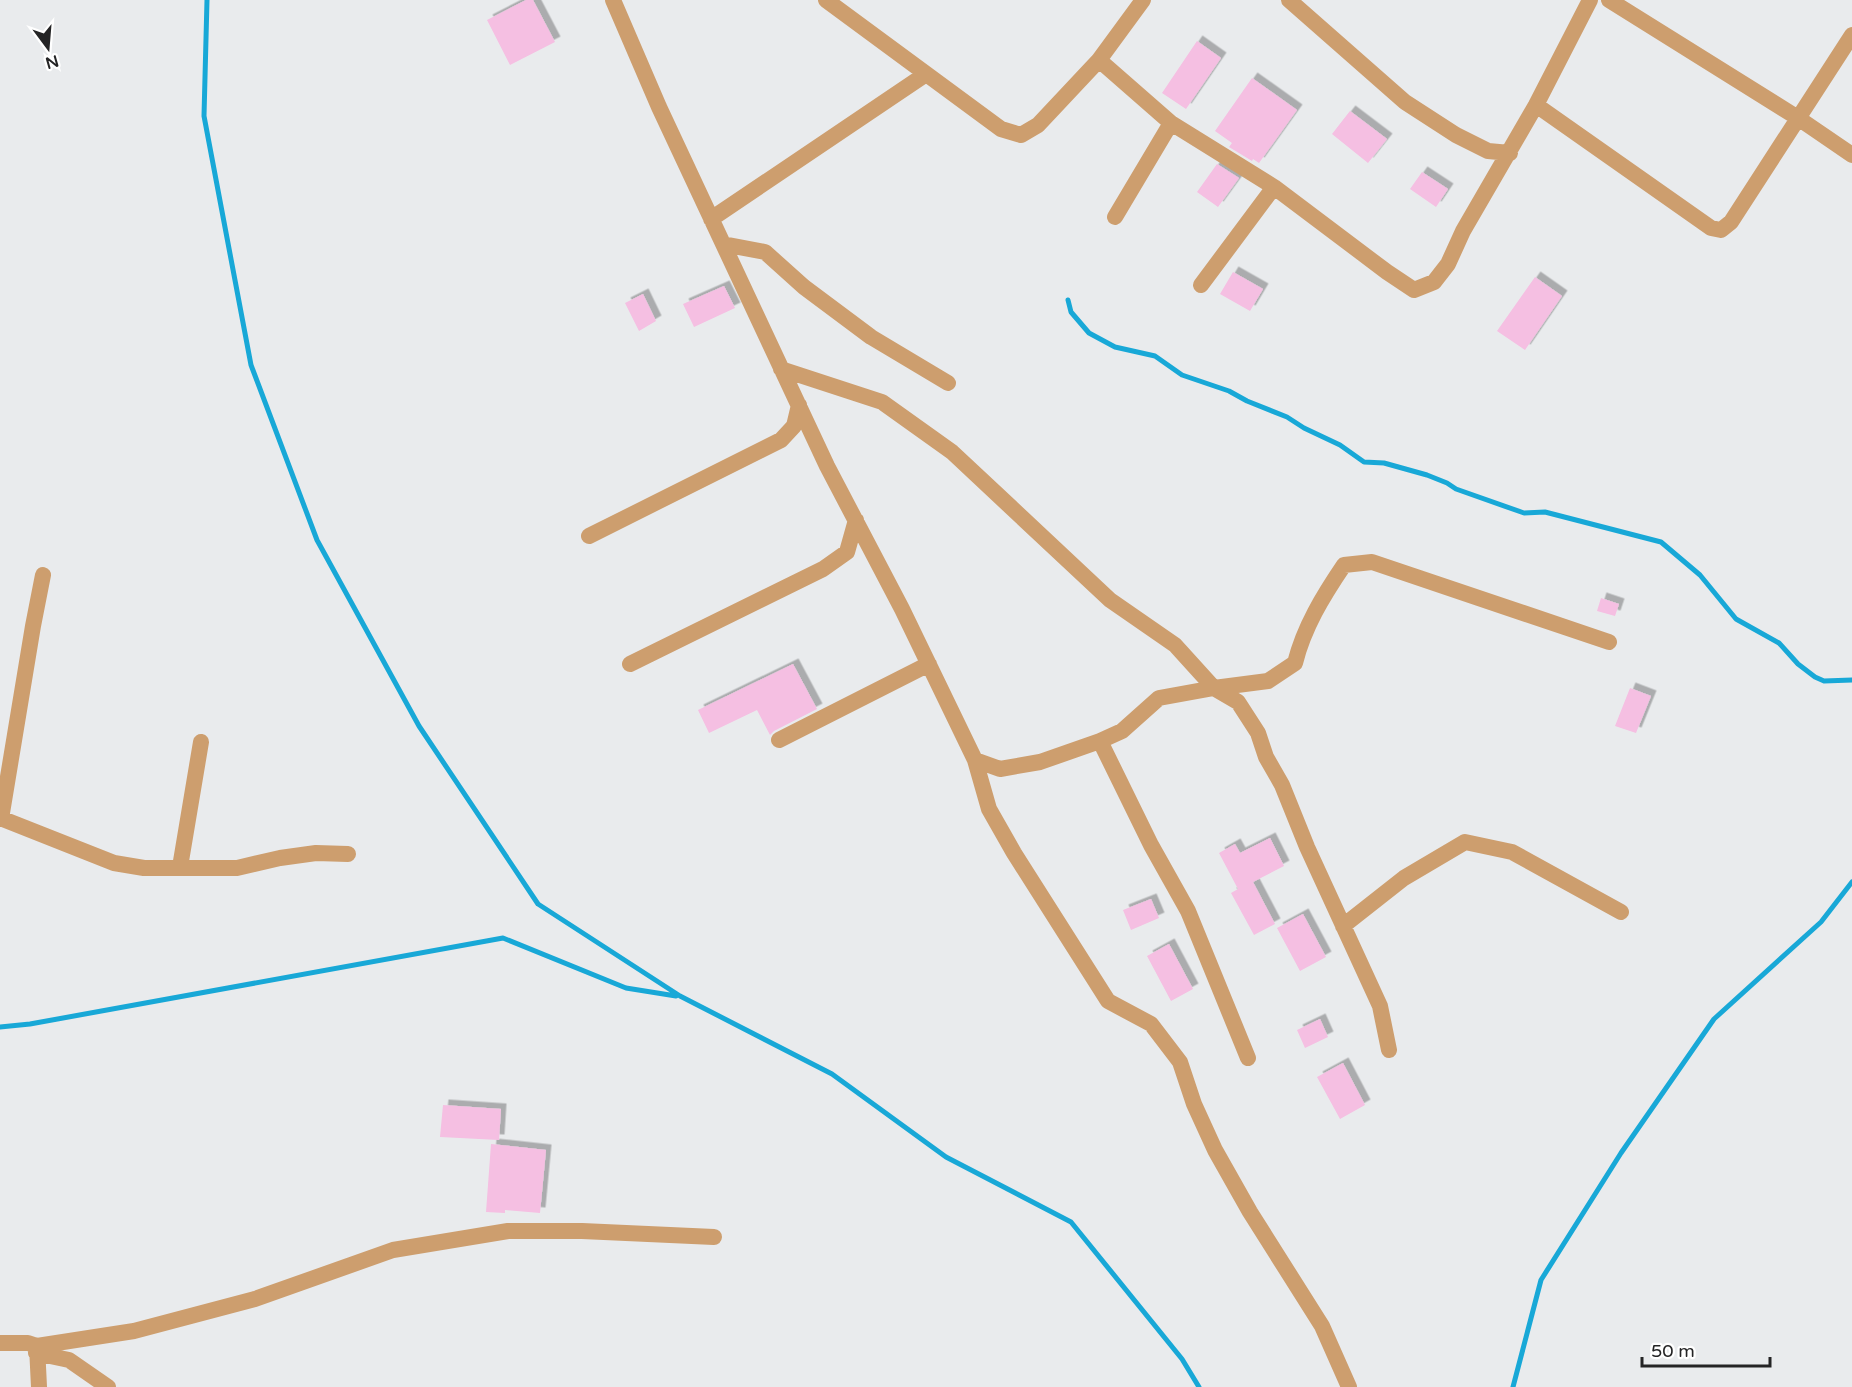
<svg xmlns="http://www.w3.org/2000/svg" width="1852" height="1387" viewBox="0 0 1852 1387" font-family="'Varela Round',sans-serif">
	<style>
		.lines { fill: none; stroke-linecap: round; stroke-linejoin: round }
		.stream { stroke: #18a8d7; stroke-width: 5 }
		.building { fill: #f5bfe2; filter: url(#shadow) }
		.minor { stroke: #cd9e6e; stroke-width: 16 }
	</style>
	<defs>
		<filter id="shadow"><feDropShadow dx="5.5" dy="-5.5" stdDeviation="0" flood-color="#0004"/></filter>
	</defs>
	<rect width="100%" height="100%" fill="#e9ebed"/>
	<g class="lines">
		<path class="stream" d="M207,0L204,116L251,365L317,540L419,726L538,904L680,996L832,1074L946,1157L1071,1222L1182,1359L1199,1387
			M1068,300L1071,312L1089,333L1115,347L1155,356L1182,375L1229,391L1247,401L1287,417L1304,428L1340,445L1364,462L1384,463L1427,475L1447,483L1456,489L1524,513L1545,512L1661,542L1700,575L1736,619L1779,643L1798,664L1815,677L1824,681L1852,680
			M0,1027L30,1024L503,938L626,988L676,996
			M1513,1387L1541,1280L1621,1153L1714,1019L1821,922L1852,882"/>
	</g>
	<path class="building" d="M526,0H533L555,42L510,65L487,20Z
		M1197,41L1221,58L1186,109L1162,93Z
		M1252,78L1297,110L1259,163L1253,159L1252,161L1229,147L1232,143L1215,131Z
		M1350,111L1387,139L1368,163L1332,134Z
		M1217,164L1239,178L1218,207L1197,192Z
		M1422,172L1448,189L1436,207L1410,189Z
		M1233,272L1263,289L1250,311L1220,294Z
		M1535,277L1562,296L1525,350L1497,331Z
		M724,286L735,308L694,327L683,304Z
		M643,294L656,321L639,331L625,303Z
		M1601,598L1619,604L1615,616L1597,611Z
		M793,664L817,709L774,731L770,735L757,710L709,733L698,710Z
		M1630,688L1651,696L1636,733L1615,726Z
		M1270,838L1284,866L1253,882L1275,924L1254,935L1231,893L1238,889L1219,853L1235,844L1240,853Z
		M1151,899L1159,918L1131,930L1123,910Z
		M1303,914L1326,957L1300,971L1277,928Z
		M1169,944L1193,989L1171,1001L1147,956Z
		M1320,1019L1328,1037L1305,1048L1297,1030Z
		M1343,1063L1365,1105L1340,1119L1317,1077Z
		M443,1105L501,1109L499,1140L440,1137Z
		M491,1144L546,1150L540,1213L505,1210V1213L486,1212Z"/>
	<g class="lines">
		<path class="minor" d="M613,0L659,107L827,466L902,609L975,760L989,809L1014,853L1108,1001L1151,1024L1180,1062L1194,1104L1215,1150L1250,1212L1322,1326L1349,1387
			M826,0L1001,129L1021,135L1038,125L1099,60L1143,0
			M1289,0L1405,102L1456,135L1488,151L1510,153
			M1609,0L1798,118L1852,155
			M1099,60L1171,123L1274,187L1387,272L1414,290L1434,282L1448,264L1463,231L1536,105L1590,0
			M1536,105L1711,228L1721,230L1731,222L1852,35
			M1115,217L1171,123
			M711,219L926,74
			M723,244L765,252L804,287L871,337L948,383
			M1201,285L1274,187
			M781,369L882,402L952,452L1110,600L1175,645L1214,688L1268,681L1295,663C1304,627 1323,596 1344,565L1372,562L1609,642
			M589,536L781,440L794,426L799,405
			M630,664L823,569L847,552L856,520
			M779,740L929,664
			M1100,741L1151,845L1188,911L1248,1058
			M975,760L1000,769L1040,762L1100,741L1122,731L1159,698L1214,688L1238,702L1258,733L1266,757L1282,785L1307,847L1380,1006L1389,1050
			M0,818L114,863L144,868H237L280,858L316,853L348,854
			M1,819L33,626L43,575
			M180,867L201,742
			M1343,926L1404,878L1465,842L1512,852L1621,912
			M0,1343H28L37,1346L39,1387
			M37,1346L134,1331L255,1299L393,1250L508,1231H582L714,1237
			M36,1353L69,1360L108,1387"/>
	</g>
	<g transform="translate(48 48) rotate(164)" stroke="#ffffff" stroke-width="4.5" paint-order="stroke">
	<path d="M0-4.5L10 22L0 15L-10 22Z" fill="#242425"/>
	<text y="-9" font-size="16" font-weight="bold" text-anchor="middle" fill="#242425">N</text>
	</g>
	<path d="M1642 1357v9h128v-9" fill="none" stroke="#242425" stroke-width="3"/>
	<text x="1651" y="1357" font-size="18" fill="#242425" stroke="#ffffff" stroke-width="4.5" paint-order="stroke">50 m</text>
</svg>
